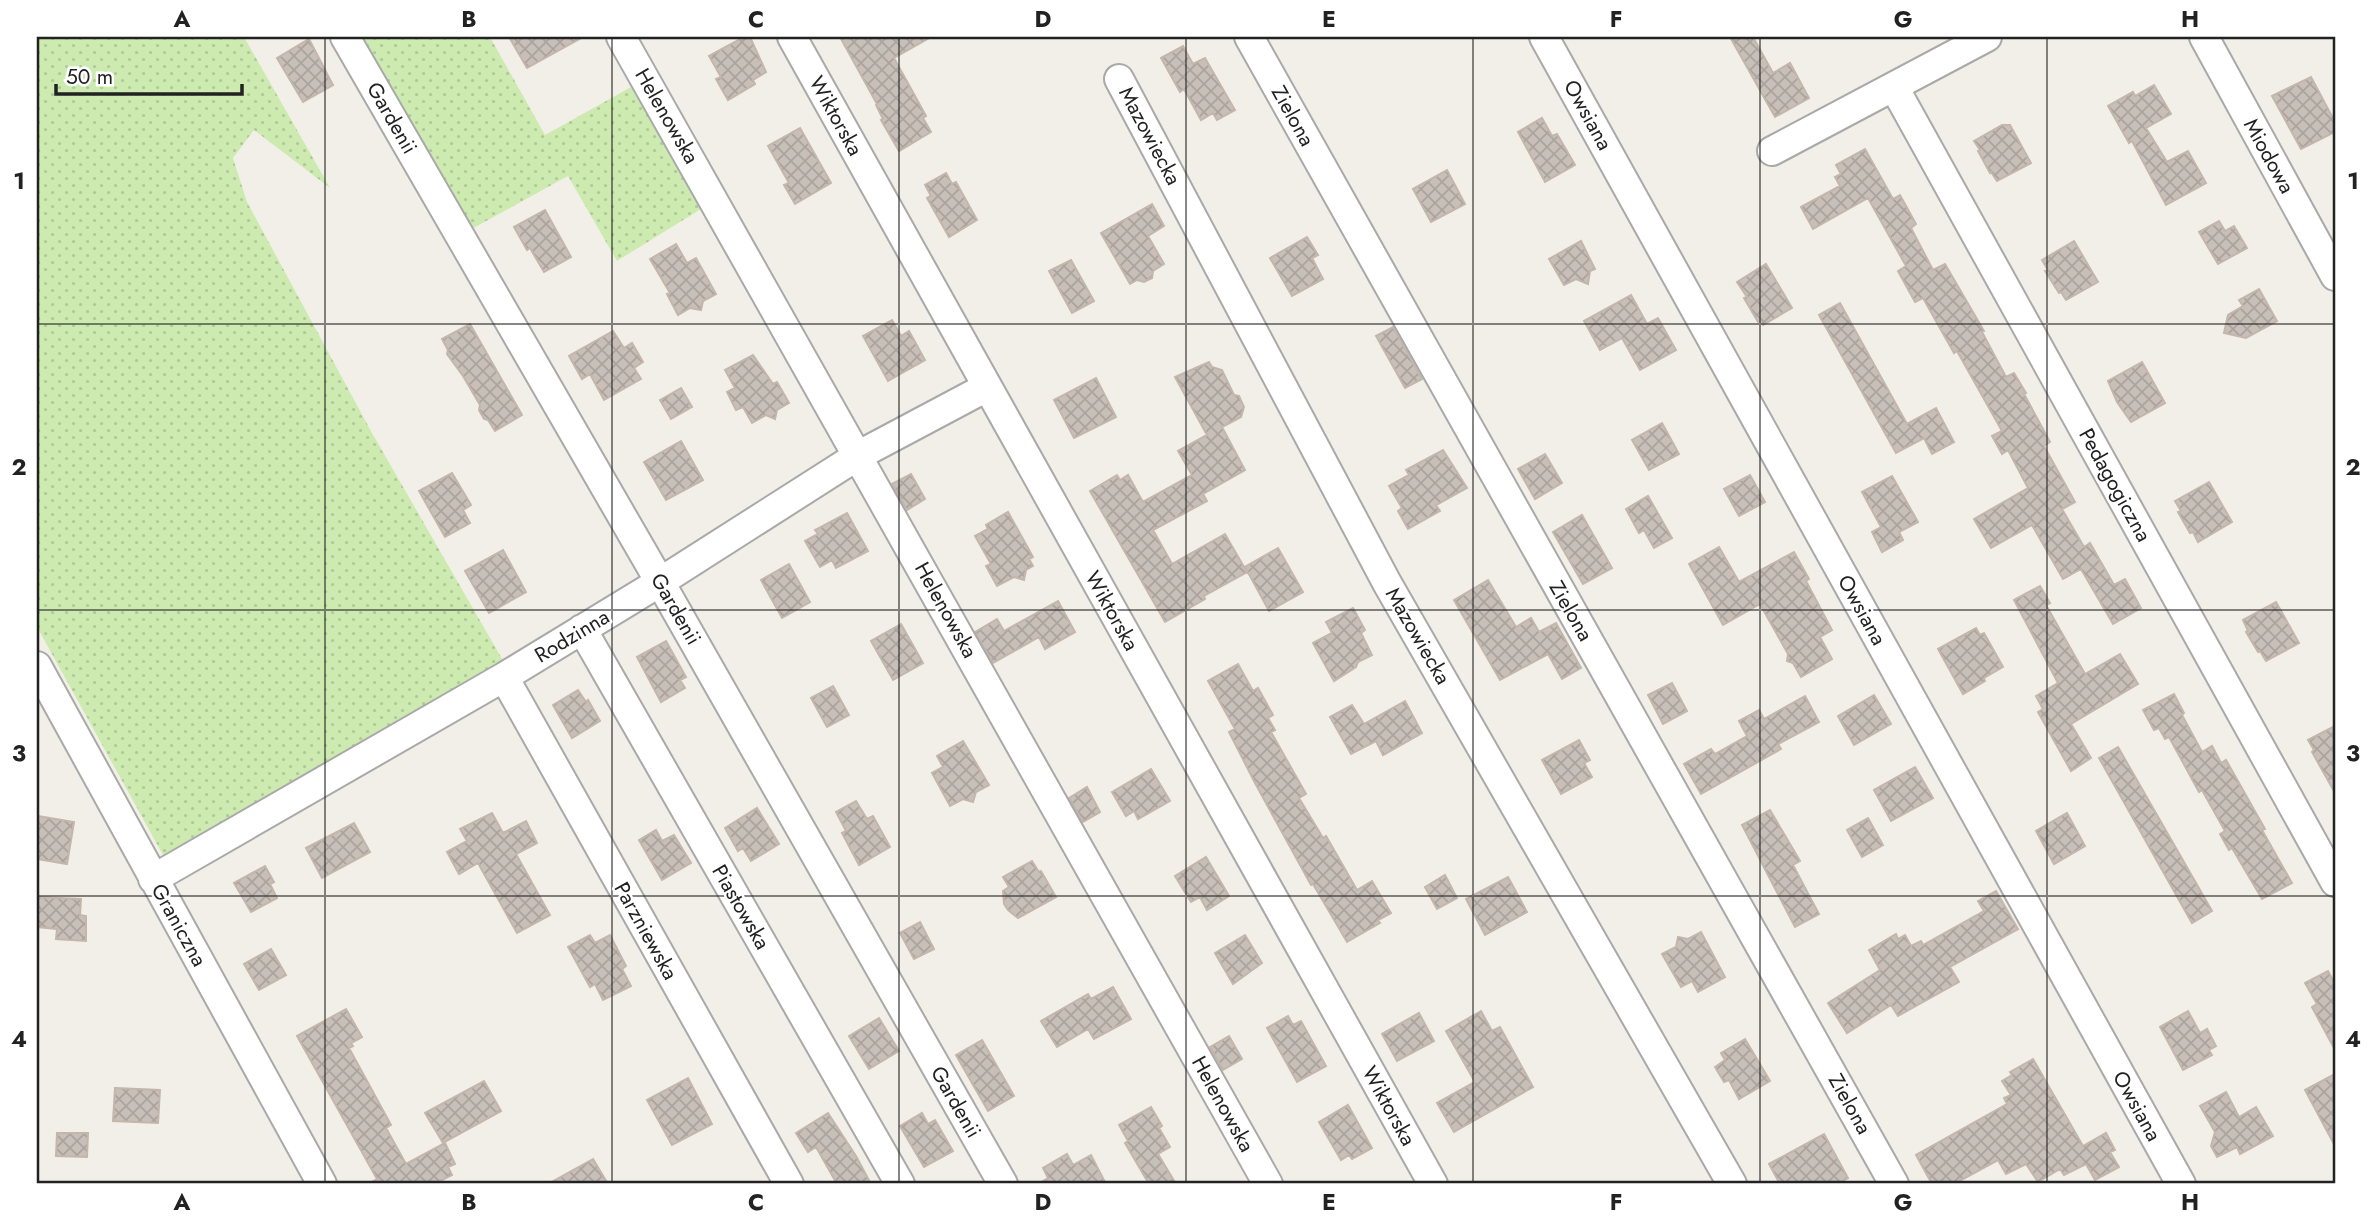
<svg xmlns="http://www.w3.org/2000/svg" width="2372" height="1221" viewBox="0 0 2372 1221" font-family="Jost,sans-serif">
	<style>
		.grass { fill: url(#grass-dots) }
		.building { fill: url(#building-cross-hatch); stroke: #c4b6ab; stroke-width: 2 }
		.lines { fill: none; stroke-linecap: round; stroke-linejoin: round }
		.minor-casing { stroke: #a9a9a9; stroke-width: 32 }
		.minor { stroke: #fff; stroke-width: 28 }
		.grid { fill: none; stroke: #222; stroke-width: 2; stroke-opacity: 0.55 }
		.labels { text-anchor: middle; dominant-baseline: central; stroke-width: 5; stroke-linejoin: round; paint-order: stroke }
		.street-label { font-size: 21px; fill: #222; stroke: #fff }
		.neatline { fill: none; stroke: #222; stroke-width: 2.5 }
		.grid-label { font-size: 23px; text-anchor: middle; font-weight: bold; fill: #222 }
	</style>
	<defs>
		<pattern id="grass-dots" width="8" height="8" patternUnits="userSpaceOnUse" patternTransform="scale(1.75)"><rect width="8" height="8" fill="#cdebb0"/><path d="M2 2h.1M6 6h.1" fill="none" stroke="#b0c997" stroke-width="1.8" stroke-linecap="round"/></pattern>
		<pattern id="building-cross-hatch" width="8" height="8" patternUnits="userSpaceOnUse" patternTransform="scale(1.75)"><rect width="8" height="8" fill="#c7bfb8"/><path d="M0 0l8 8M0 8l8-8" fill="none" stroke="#aba49e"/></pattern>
	</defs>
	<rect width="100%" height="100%" fill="#f2efe9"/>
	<path class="grass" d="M37,37H244L330,188L254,130L233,158L247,202L372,433L505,664L168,864L37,627Z
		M360,37H490L545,135L633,86L701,209L617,261L568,176L468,231Z"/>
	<path class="building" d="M509,37H583L527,68Z
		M744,37H750L766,72L753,80L755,84L728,100L716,79L721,77L709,56Z
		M840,37H931L894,58L926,116L923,118L931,132L899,151L881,120L883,119L876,105L877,104Z
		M1730,37H1753L1773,73L1790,63L1809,98L1775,117Z
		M309,39L333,85L303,102L277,58Z
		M1183,46L1193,64L1205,58L1235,110L1217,120L1213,113L1201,120L1184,89L1180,92L1161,58Z
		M2311,77L2335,122V132L2301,149L2272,96Z
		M2154,85L2171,114L2146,128L2167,162L2188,151L2206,183L2166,205L2132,141L2129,143L2108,106L2133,92L2135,96Z
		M1542,118L1552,136L1557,134L1575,165L1545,182L1518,132Z
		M2002,125H2010L2031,163L1997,181L1991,172L1990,173L1978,151L1980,150L1974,141Z
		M800,128L831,183L795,204L784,185L789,183L768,146Z
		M1865,149L1893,199L1900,195L1916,224L1911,228L1933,270L1945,264L1984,331L1982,332L2006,377L2014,373L2026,393L2024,394L2050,442L2044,446L2075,502L2062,509L2084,547L2090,543L2114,585L2125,579L2141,608L2113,624L2081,569L2063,579L2032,525L1991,548L1974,519L2028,488L2008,450L2002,454L1992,436L2002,431L1957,351L1954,353L1923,298L1915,302L1898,271L1906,266L1868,198L1813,229L1801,207L1840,186L1835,177L1841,174L1836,165Z
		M1447,170L1465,204L1431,222L1413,189Z
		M946,173L952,184L956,182L977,220L949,237L927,198L931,196L925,185Z
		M1152,204L1164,226L1148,236L1164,264L1153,271L1152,278L1144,282L1137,280L1130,284L1101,233Z
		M545,210L571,257L544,272L530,248L527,250L514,227Z
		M2219,221L2225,231L2234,226L2247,248L2218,264L2199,232Z
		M1307,237L1318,255L1312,258L1323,279L1292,296L1270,258Z
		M1581,241L1595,269L1590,271L1588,284L1576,279L1564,285L1549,259Z
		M2074,241L2098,282L2066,300L2061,292L2059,293L2045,271L2048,270L2042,260Z
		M676,244L687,263L696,258L716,294L703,301L701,310L690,308L678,315L667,294L670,293L650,259Z
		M1071,260L1094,301L1072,313L1049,271Z
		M1766,264L1792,308L1763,325L1760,321L1758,322L1744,298L1747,297L1737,282Z
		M2259,289L2277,321L2246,338L2224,333L2228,315L2243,306L2239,300Z
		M1631,295L1647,324L1658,318L1676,350L1640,370L1622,338L1600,350L1584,321Z
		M1840,303L1907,424L1936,408L1954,442L1932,454L1924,438L1896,453L1819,315Z
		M892,320L901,336L909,331L925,360L888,381L863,336Z
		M470,324L522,415L495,431L488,420L484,419L479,410L480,405L463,376L447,354L448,350L442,339Z
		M1393,327L1422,379L1405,388L1376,336Z
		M613,331L624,348L632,343L643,362L634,368L641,379L604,400L590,374L582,379L569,356Z
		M753,355L773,384L777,382L789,403L777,410L775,419L766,415L752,423L743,407L736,410L727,392L735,388L725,370Z
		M1209,362L1212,367L1222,370L1234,395L1239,396L1244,407L1241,417L1222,427L1245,470L1203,494L1207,501L1153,530L1172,564L1225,534L1247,572L1204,596L1205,599L1165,622L1090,491L1117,475L1120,480L1128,475L1143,502L1192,475L1178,451L1207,435L1175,377Z
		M2142,362L2165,403L2131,422L2117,402L2108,381Z
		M1096,378L1116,417L1074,438L1054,400Z
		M681,388L692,407L671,419L660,400Z
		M1662,423L1679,454L1649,470L1632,440Z
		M681,441L703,480L666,500L644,462Z
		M1443,450L1467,488L1436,505L1440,511L1408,529L1398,511L1402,508L1389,486L1409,475L1406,470Z
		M1545,454L1562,483L1535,499L1518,469Z
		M452,473L471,505L463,510L470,523L445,537L419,491Z
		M911,474L925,499L907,510L892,484Z
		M1750,475L1765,502L1739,516L1724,489Z
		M1892,476L1918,522L1899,532L1903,540L1882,552L1872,532L1881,527L1862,492Z
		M2209,482L2232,522L2198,542L2193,532L2190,533L2178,512L2181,511L2175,501Z
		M1648,496L1672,538L1654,548L1644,530L1639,533L1626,509Z
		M1008,512L1033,557L1029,559L1033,566L1026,570L1024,580L1014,577L997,586L986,566L991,564L975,536L988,529L986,525Z
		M847,513L868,551L836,568L832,560L820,567L805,541L818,534L815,530Z
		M1582,515L1612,568L1583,584L1553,532Z
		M1719,547L1739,582L1794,552L1809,579L1806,581L1832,630L1820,637L1832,659L1801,677L1793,663L1787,661L1788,654L1760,604L1723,625L1689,564Z
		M1278,548L1303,592L1269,611L1245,567Z
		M503,550L526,592L489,613L465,571Z
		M789,564L810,602L782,618L761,580Z
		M1488,580L1516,627L1531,618L1539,632L1556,623L1581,668L1562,679L1548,654L1500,680L1454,600Z
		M2040,586L2050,603L2046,605L2085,674L2120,654L2138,684L2071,724L2091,758L2071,771L2038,712L2043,709L2036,696L2058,683L2014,600Z
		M1058,601L1075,632L1045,649L1039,637L993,663L975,632L997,619L1004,631Z
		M2276,602L2299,643L2266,661L2260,651L2258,652L2246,632L2248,631L2243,620Z
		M1353,608L1365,630L1361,633L1372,655L1358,662L1356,667L1334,681L1313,643L1332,633L1326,622Z
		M901,624L923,663L893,680L871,641Z
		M1976,628L1980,635L1984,633L2003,667L1984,678L1985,681L1963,694L1938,649Z
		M666,641L686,677L680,680L685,688L661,702L637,657Z
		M1238,664L1253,691L1258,688L1273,715L1268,718L1275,730L1271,732L1306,794L1299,798L1323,838L1326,836L1357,890L1372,881L1391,913L1378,920L1380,923L1347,942L1313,884L1311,885L1255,783L1229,732L1235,729L1208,681Z
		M1672,683L1687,711L1663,724L1648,695Z
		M833,686L849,715L827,727L811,698Z
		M578,690L586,702L588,700L600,721L572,738L553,705Z
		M2174,694L2184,713L2182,715L2202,752L2212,746L2221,763L2226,760L2265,829L2262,830L2292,883L2262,899L2232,848L2229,850L2220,834L2225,831L2202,790L2199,792L2169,737L2165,739L2159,728L2154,730L2143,710Z
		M1874,695L1891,724L1854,745L1838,716Z
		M1805,696L1819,722L1778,744L1781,749L1701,794L1684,764L1711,749L1715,754L1747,736L1739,721L1759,710L1764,719Z
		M1405,701L1422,733L1383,755L1376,741L1351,754L1330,717L1352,705L1364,724Z
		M2335,726V793L2312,752L2314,750L2308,740Z
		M1579,740L1590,760L1584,763L1592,777L1561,794L1542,760Z
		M963,741L989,785L976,792L973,802L963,799L950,806L932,773L943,767L937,756Z
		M2118,747L2212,911L2192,923L2099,758Z
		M1915,767L1933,798L1891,821L1874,790Z
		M1151,769L1170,801L1138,819L1134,811L1126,816L1112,792Z
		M1087,787L1100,812L1083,822L1069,798Z
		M856,801L867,819L873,816L890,847L859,865L842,833L846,831L836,812Z
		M757,808L779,844L751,861L743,848L738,851L725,828Z
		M1770,810L1800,861L1793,865L1819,914L1795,927L1742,825Z
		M492,813L503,833L526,821L537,843L516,854L550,915L517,933L478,863L459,874L447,852L467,841L460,829Z
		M2067,813L2085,846L2054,864L2036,831Z
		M38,816L74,822L67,864L37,859Z
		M1868,818L1883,845L1862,857L1847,830Z
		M354,823L370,852L322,878L306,848Z
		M656,830L662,841L674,835L691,863L662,880L639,840Z
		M1206,857L1229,896L1207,910L1200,897L1191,902L1175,876Z
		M1032,861L1039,872L1041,871L1056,897L1018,918L1008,910L1004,904L1003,891L1009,887L1003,877Z
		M265,866L274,882L270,884L277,898L251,912L234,883Z
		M1445,875L1457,898L1437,909L1425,887Z
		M1508,877L1527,912L1485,935L1466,899Z
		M1996,891L2018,929L1950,967L1959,982L1898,1016L1891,1005L1847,1033L1828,1003L1880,970L1869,950L1896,934L1898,939L1905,935L1911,946L1921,941L1923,945L1984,911L1978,901Z
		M37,897L81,899L80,915L86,916V941L56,939L57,929L37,927Z
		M920,922L934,949L914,959L900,933Z
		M1701,932L1725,977L1698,992L1692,981L1681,987L1662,954L1676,947L1678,937L1688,939Z
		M590,935L595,943L610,935L626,966L622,969L631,986L603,1000L595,984L590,987L568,947Z
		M1245,935L1262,963L1233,984L1215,953Z
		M271,949L286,975L259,990L244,964Z
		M2328,971L2335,984V1050L2312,1007L2317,1004L2305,983Z
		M1113,987L1131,1019L1094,1039L1088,1029L1057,1047L1041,1021L1088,994L1091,999Z
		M346,1009L362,1037L351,1043L353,1046L349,1048L391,1125L386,1128L406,1164L445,1143L455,1164L448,1167L452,1175L434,1184H368L377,1179L297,1036Z
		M1481,1011L1492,1031L1500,1027L1533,1087L1454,1132L1437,1103L1475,1082L1446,1031Z
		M2188,1011L2200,1033L2207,1029L2216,1046L2209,1050L2212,1055L2183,1070L2160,1027Z
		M1419,1013L1434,1041L1397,1061L1382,1034Z
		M1288,1016L1293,1025L1301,1021L1326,1066L1297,1082L1267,1028Z
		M879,1018L899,1051L869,1069L849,1036Z
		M1229,1036L1242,1059L1223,1070L1210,1047Z
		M1745,1039L1770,1081L1739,1099L1729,1080L1724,1082L1715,1067L1725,1060L1721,1053Z
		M982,1040L1014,1096L988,1111L956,1055Z
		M2033,1059L2083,1146L2106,1133L2115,1150L2110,1152L2119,1167L2095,1180L2086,1164L2064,1175L2060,1169L2038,1182L2026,1164L2006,1174L1998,1160L1954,1184H1932L1916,1155L2007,1104L2004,1098L2011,1095L2002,1081L2012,1075L2010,1072Z
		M2335,1074V1146L2305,1090Z
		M688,1078L712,1124L672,1145L647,1100Z
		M484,1081L501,1111L443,1143L425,1113Z
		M115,1088L160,1090L158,1123L113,1121Z
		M2226,1092L2239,1117L2256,1107L2273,1136L2240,1154L2237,1147L2217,1157L2211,1146L2215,1132L2200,1106Z
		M1348,1105L1372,1148L1352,1159L1349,1155L1341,1160L1319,1122Z
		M1151,1107L1162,1126L1159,1128L1170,1147L1158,1154L1176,1184H1149L1125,1143L1128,1141L1119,1125Z
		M828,1113L856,1156L871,1184H837L816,1147L808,1152L796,1133Z
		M922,1113L928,1124L935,1120L953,1151L924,1167L900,1126Z
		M57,1133H88L87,1157L56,1156Z
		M1824,1134L1848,1178L1837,1184H1780L1769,1164Z
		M1067,1154L1073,1165L1091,1155L1106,1184H1038L1048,1178L1043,1168Z
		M593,1159L608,1184H548Z"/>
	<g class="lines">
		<defs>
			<path id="minor" d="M345,37L660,582L1003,1184
				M621,37L1268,1184
				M792,37L1433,1184
				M1249,37L1894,1184
				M1544,37L2181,1184
				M2204,37L2335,276
				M1119,79L1387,583L1732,1184
				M1894,87L2335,882
				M1772,151L1987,37
				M582,629L900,1184
				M37,666L322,1184
				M504,677L789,1184
				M153,879L504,677L660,582L859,455L987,387"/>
		</defs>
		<use href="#minor" class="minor-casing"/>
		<use href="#minor" class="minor"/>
	</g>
	<path class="grid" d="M325,37V1184M612,37V1184M899,37V1184M1186,37V1184M1473,37V1184M1760,37V1184M2047,37V1184M37,324H2335M37,610H2335M37,896H2335"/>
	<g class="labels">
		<g class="street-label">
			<text transform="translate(1588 115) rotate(61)">Owsiana</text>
			<text transform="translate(667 116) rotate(60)">Helenowska</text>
			<text transform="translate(836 116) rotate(61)">Wiktorska</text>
			<text transform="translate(1293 116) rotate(61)">Zielona</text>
			<text transform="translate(392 118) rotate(60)">Gardenii</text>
			<text transform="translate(1150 136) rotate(62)">Mazowiecka</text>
			<text transform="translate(2269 156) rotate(61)">Miodowa</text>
			<text transform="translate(2115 485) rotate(61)">Pedagogiczna</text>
			<text transform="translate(676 609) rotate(60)">Gardenii</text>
			<text transform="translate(946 610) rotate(61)">Helenowska</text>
			<text transform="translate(1862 610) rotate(61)">Owsiana</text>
			<text transform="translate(1112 611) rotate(61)">Wiktorska</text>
			<text transform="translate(1571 611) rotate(60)">Zielona</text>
			<text transform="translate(572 636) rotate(-31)">Rodzinna</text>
			<text transform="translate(1418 636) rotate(60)">Mazowiecka</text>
			<text transform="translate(741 907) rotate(60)">Piastowska</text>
			<text transform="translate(179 925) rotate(61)">Graniczna</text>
			<text transform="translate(646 931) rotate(61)">Parzniewska</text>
			<text transform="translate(956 1102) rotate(60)">Gardenii</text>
			<text transform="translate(1223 1104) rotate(61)">Helenowska</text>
			<text transform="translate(1850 1104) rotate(61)">Zielona</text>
			<text transform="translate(1389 1106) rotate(61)">Wiktorska</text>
			<text transform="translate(2137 1106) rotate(61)">Owsiana</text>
		</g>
	</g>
	<rect width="2372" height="1221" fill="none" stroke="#ffffff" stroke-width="77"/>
	<path d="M56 84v10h186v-10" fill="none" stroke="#222222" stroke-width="3.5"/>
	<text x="66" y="84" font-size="21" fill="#222222" stroke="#ffffff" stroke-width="5" paint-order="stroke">50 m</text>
	<rect x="38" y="38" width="2296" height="1144" class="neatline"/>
	<g class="grid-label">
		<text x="182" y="27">A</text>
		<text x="469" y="27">B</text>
		<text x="756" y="27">C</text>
		<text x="1043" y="27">D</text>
		<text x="1329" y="27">E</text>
		<text x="1616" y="27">F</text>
		<text x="1903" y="27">G</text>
		<text x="2190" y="27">H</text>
		<text x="19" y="189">1</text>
		<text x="2353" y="189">1</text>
		<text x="19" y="475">2</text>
		<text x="2353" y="475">2</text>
		<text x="19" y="761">3</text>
		<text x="2353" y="761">3</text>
		<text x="19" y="1047">4</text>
		<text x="2353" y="1047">4</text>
		<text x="182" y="1210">A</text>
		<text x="469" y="1210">B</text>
		<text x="756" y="1210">C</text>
		<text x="1043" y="1210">D</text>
		<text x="1329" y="1210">E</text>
		<text x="1616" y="1210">F</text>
		<text x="1903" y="1210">G</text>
		<text x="2190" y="1210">H</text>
	</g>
</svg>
